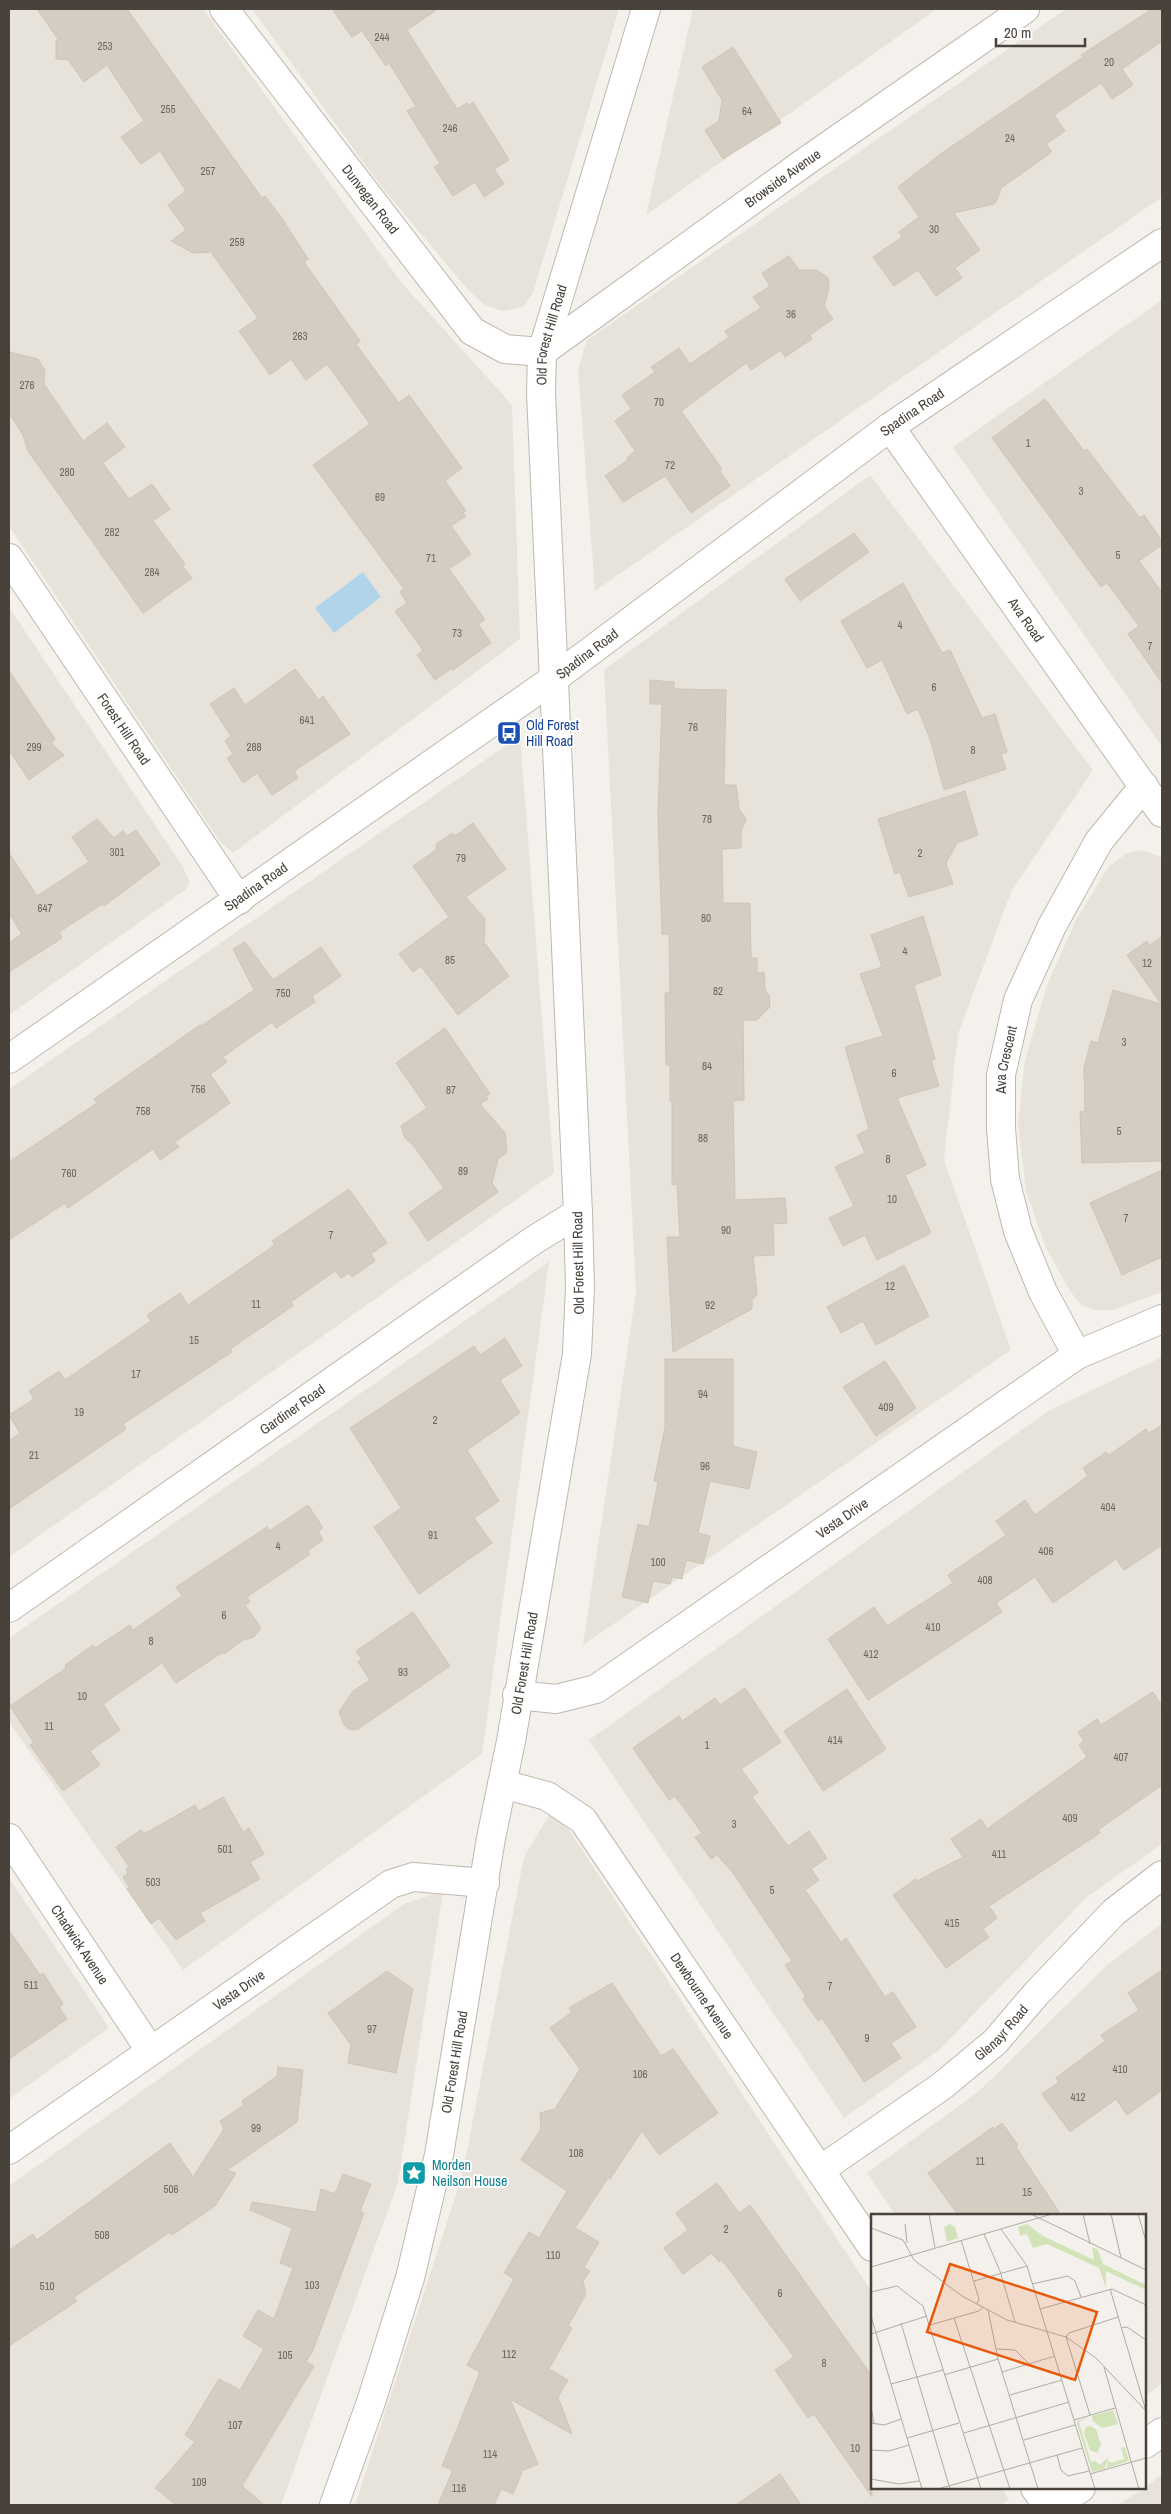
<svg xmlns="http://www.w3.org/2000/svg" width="1171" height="2514" viewBox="0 0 1171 2514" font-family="'Archivo Narrow',sans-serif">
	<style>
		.residential { fill: #e7e3da }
		.water { fill: #b0d4e9 }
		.building { fill: #d5cdc2; stroke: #cfc4b6 }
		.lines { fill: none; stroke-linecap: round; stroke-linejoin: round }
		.minor-casing { stroke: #bfb8af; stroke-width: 30 }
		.tertiary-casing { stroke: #bfb8af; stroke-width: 30 }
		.minor { stroke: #fff; stroke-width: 28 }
		.tertiary { stroke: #fff; stroke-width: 28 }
		.labels { text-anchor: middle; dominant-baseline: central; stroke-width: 4; stroke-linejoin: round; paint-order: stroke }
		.number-label { font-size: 11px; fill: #6b655c }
		.street-label { font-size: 14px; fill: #48423a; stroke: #fff }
		.transit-label { font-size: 14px; fill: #164399; stroke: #fff; text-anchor: start }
		.culture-label { font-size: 14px; fill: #0d838f; stroke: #fff; text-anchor: start }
		.inset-road { fill: none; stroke: #afaba5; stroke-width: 1 }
		.view { fill: #e8590c; fill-opacity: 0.15; stroke: #e8590c; stroke-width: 2.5 }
		.inset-edge { fill: none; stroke: #48423a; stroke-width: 2.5 }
	</style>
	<rect width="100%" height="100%" fill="#f4f1ec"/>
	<path class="residential" d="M9,9H203L401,282L512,405L520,639L233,853L221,843L9,526Z
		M252,9H619L533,293L523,307L503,311L485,305L469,291L380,185Z
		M693,9H937L646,215Z
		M1066,9H1162V197L595,591L578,369L587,340Z
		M1162,300V747L953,447Z
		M870,475L1093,770L1011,892L958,1034L944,1160L1011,1350L583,1645L636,1292L604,670Z
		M9,607L183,867L190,882L185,890L9,1015Z
		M520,736L554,1173L9,1557V1089Z
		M1143,850L1162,858V1292L1113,1310H1095L1081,1305L1070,1291L1046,1248L1026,1191L1018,1124L1025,1060L1047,985L1077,918L1109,866L1127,853Z
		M549,1262L482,1754L183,1970L9,1722V1638Z
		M1162,1357V1844L1087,1897L939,2050L844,2118L589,1740L1048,1411Z
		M554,1807L872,2292V2488H1001L1009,2499L1001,2505H355L462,2176L524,1857Z
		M9,1878L109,2028L9,2099Z
		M443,1891L398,2183L281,2505H9V2186L404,1904Z
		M1162,1924V2384L1145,2396V2215H895L867,2173L979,2091L1107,1965Z
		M1162,2474V2505H1117L1145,2488Z"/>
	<path class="water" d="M363,572L381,597L334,633L315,608Z"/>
	<path class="building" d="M37,9H127L262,198L265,196L281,217L308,259L304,262L360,341L356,344L399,403L409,395L462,468L445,481L466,511L463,513L466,516L451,526L471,554L449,569L485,620L478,624L491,643L453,670L452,668L435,680L417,655L423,650L395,611L407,603L400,592L404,589L313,465L370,424L327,364L306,380L291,359L270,375L239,331L258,318L211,252L193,253L171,241L186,230L168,205L186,191L160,151L141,164L121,137L144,121L107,65L84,82L68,60L56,59V41L58,39Z
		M332,9H438L407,30L457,109L467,103L469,105L473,102L505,153L509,160L494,169L504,184L484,197L475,182L453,196L434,167L440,163L407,111L416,106L389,63L386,66L362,31L352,37Z
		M1152,9H1162V41L1122,69L1133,85L1112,99L1101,83L1054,115L1065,131L1046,144L1052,152L1001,188L998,198L994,204L954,213L980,250L955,268L962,278L936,296L918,270L894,286L873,257L902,237L899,232L919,217L898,187L942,153L1083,57L1081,55Z
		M733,47L781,123L723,159L705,130L719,121L722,100L702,67Z
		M789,256L799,270H817L828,278L829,288L824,306L833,319L810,335L812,339L785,357L781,350L751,370L746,363L681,411L722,469L720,471L730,486L691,513L665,476L623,502L605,476L628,460L627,458L635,451L615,421L631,409L622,395L655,372L651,367L679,348L690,364L729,337L725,331L761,308L753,297L770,286L762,273Z
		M9,352L38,359L45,371L44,384L83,441L107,423L125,447L103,463L129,499L152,484L170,509L153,521L185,564L182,566L192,578L143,613L28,451L23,435L9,413Z
		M1045,399L1084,451L1087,449L1140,518L1144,515L1162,541V545L1139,561L1162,593V683L1128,634L1139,626L1107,583L1101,587L992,438Z
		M854,533L869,552L800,601L785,579Z
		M903,583L942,653L950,650L982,718L995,714L1007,752L1001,754L1006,769L944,790L930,739L918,709L907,714L882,660L867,668L841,621Z
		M295,669L319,700L323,696L350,734L294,771L298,778L272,795L257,773L243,783L227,758L233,754L225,741L231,736L210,704L234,688L245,705Z
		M9,671L55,739L51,743L64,755L29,780L9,750Z
		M650,680L674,682V689L726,690L724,785H736L739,809L746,819L741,832V848L722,849L723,903H750L751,958H757V973L764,972L765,990L769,995L770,1007L757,1020H743L744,1100L733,1101L735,1200L785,1198L787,1223L773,1224L774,1255L753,1256L757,1294L752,1300V1309L673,1352L667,1237H680L677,1184L672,1185V1101H670V1065H666L665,993H670L669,934H662L658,814L662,704H650Z
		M965,791L978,835L957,843L946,863L953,884L909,897L900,872L895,874L878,819Z
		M97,819L114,838L123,831L127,836L136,830L160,864L104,906L102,904L59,932L62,938L9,972V943L22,934L9,913V853L37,896L89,862L72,837Z
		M473,823L506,869L466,897L485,919L484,942L509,976L458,1015L421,966L413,972L399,954L449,917L413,866L436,850V844L451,834L456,835Z
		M923,916L941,975L914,985L935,1059L931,1060L939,1086L897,1098L926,1165L905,1175L931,1233L877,1260L865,1235L843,1246L829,1218L854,1206L835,1167L865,1153L857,1135L869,1129L845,1047L883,1036L860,974L882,967L871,935Z
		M1162,936V1161L1082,1163L1080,1112L1085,1111L1084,1068L1091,1041L1098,1043L1113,990L1161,1004L1127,955L1147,941L1149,946Z
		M245,942L273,980L321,947L341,976L312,996L315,1002L276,1028L272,1022L223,1057L227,1062L210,1074L230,1103L175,1142L179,1147L160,1160L153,1149L68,1208L65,1203L9,1240V1162L97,1103L94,1099L200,1025L201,1026L254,990L233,949Z
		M445,1028L490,1094L486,1096L488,1099L480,1104L505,1133L507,1152L498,1159L492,1183L498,1192L428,1241L409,1213L444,1188L416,1149L405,1138L401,1126L427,1108L396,1063Z
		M1162,1170V1257L1122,1275L1090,1203Z
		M349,1189L387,1243L371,1254L375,1261L352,1277L349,1273L341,1278L335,1271L291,1302L293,1306L230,1349L232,1352L123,1424L126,1429L9,1509V1441L20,1433L9,1415L34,1399L29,1391L59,1371L65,1380L151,1321L147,1315L180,1293L188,1305L275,1245L272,1241Z
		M904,1265L929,1316L876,1345L863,1321L841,1333L827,1307Z
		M505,1338L522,1366L500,1380L520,1413L467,1450L499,1501L474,1518L492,1543L419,1594L374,1527L401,1508L350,1428L474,1346L480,1355Z
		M665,1359H733V1446L757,1452L749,1489L710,1481L698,1533L710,1536L703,1564L686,1560L682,1579L672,1577L670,1584L653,1581L648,1603L622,1597L638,1524L649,1527L658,1482L654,1481L665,1428Z
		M885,1361L916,1408L876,1436L843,1387Z
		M1162,1425V1545L1124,1570L1116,1559L1053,1603L1035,1577L996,1603L1002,1612L868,1700L828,1639L874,1607L887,1626L953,1583L948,1575L1006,1535L996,1521L1025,1500L1035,1515L1088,1476L1083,1468L1106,1452L1109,1455L1146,1429L1149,1433Z
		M308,1505L323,1528L318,1531L323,1540L307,1551L310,1554L247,1597L250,1602L245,1605L261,1628L254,1637L243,1640L224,1654L223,1652L176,1683L162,1663L103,1704L120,1730L90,1751L100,1765L63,1791L30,1745L34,1743L10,1706L66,1668L65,1665L93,1645L95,1648L130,1625L133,1630L182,1596L176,1587L267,1527L269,1531Z
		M413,1612L450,1666L358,1729L349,1730L344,1725L339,1712L353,1691L370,1680L358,1662L362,1659L356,1651Z
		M745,1688L781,1742L741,1769L758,1792L752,1797L788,1846L809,1831L827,1858L811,1869L819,1880L805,1890L841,1942L846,1938L885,1997L893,1992L916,2027L891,2043L901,2058L864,2082L822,2018L818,2021L803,1999L806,1997L785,1965L792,1961L733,1873L717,1855L711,1859L695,1837L702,1833L675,1796L669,1800L633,1748L679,1716L682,1721L715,1698L720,1705Z
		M847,1689L886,1749L823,1791L784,1731Z
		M1153,1692L1162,1706V1785L1098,1830L1100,1833L989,1906L997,1918L983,1929L989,1937L946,1968L893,1895L916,1879L917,1881L963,1857L951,1839L981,1819L987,1829L1087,1757L1079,1745L1084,1741L1078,1732L1097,1719L1101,1725Z
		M223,1797L243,1832L249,1828L264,1854L250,1862L260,1879L200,1913L205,1921L176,1940L159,1918L151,1924L127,1889L129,1887L123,1877L128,1873L126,1869L129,1867L116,1847L141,1830L144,1834L195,1805L199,1811Z
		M9,1930L40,1975L43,1973L63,2004L59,2007L67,2019L9,2059Z
		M1162,1970V2090L1127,2115L1116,2099L1070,2132L1042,2094L1059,2082L1056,2078L1105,2041L1101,2035L1139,2010L1128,1993Z
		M387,1971L413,1989L396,2073L348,2063L351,2045L328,2013Z
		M612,1983L661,2056L673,2049L718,2113L659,2155L642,2131L610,2179L608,2178L575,2228L599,2242L584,2267L590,2271L583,2281L586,2294L568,2326L572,2328L549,2369L568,2380L558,2397L572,2434L510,2399L538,2464L523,2470L513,2494L501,2489L494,2505H438L453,2470L442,2466L480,2372L467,2365L514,2279L504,2273L529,2232L539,2238L567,2191L521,2160L541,2129L540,2113L555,2109L580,2069L550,2028L572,2012L569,2008Z
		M278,2067L303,2070L297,2122L227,2170L236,2173L215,2206L172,2235L170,2232L74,2297L77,2301L9,2346V2250L33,2234L37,2240L170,2143L193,2177L224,2129L220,2121L244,2105L242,2101L277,2076Z
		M1002,2123L1018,2145L1016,2147L1061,2215H958L928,2173L993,2127L994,2129Z
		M343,2174L371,2184L360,2211L364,2213L313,2350L306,2362L314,2366L242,2486L264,2505H176L155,2488L195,2442L185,2435L219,2379L240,2390L264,2349L243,2336L258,2310L274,2319L293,2268L280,2263L292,2228L250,2210L252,2202L316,2212L321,2189L335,2194Z
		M717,2183L739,2213L750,2205L872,2376V2497L814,2414L808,2418L775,2370L794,2357L722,2260L719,2262L712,2253L683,2274L664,2248L688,2230L676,2213Z
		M780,2474L801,2505H736Z"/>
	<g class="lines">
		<defs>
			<g id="minor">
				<path id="s1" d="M224,9L472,331L505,349L542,352L802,164L1025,9"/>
				<path id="s2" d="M890,427L1162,813"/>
				<path id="s3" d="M9,558L239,900"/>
				<path id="s4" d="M1077,1355L1043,1292L1018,1231L1005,1179L1001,1128V1075L1018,1000L1052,926L1099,841L1144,786"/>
				<path id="s5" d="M9,1608L534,1240L578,1213"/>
				<path id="s6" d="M517,1695L556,1699L596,1689L1077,1355L1162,1319"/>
				<path id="s7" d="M502,1784L547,1796L583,1820L872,2247"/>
				<path id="s8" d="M9,1838L150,2050"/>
				<path id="s9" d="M9,2150L391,1884L413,1877L485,1883"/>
				<path id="s10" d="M820,2170L942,2086L995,2042L1036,1994L1114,1912L1162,1875"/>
				<path d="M1145,2444L1162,2432"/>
				<path d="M1035,2488L1047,2505"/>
				<path id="s11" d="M334,2505L371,2402L410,2278L439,2155L491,1838L511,1741L577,1354L580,1287L578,1213L541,393L542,352L646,9"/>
				<path d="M1055,2505L1081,2488"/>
			</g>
			<g id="tertiary">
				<path id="s12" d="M9,1059L552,680L890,427L1162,243"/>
			</g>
		</defs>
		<use href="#minor" class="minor-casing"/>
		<use href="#tertiary" class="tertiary-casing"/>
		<use href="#minor" class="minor"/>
		<use href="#tertiary" class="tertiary"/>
	</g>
	<defs>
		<symbol id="bus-square" viewBox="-11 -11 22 22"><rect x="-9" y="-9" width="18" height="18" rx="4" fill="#1a4fb4" stroke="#fff"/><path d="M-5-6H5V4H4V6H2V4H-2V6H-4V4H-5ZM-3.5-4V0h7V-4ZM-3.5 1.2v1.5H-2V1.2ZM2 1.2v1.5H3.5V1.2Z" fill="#fff"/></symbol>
		<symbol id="sight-square" viewBox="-11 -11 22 22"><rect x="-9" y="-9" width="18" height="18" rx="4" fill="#0f9aa8" stroke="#fff"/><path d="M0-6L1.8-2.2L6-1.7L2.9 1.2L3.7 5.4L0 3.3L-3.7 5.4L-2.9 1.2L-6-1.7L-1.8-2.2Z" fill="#fff"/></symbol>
	</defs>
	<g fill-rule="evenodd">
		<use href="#bus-square" x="495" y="719" width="28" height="28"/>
		<use href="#sight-square" x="400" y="2159" width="28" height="28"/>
	</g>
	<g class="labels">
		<g class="number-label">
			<text x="382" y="37">244</text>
			<text x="105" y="46">253</text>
			<text x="1109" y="62">20</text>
			<text x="168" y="109">255</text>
			<text x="747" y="111">64</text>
			<text x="450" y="128">246</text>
			<text x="1010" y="138">24</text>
			<text x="208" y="171">257</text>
			<text x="934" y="229">30</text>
			<text x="237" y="242">259</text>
			<text x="791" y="314">36</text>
			<text x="300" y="336">263</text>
			<text x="27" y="385">276</text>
			<text x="659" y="402">70</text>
			<text x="1028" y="443">1</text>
			<text x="670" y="465">72</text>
			<text x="67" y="472">280</text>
			<text x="1081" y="491">3</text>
			<text x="380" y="497">69</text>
			<text x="112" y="532">282</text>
			<text x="1118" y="555">5</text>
			<text x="431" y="558">71</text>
			<text x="152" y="572">284</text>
			<text x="900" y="625">4</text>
			<text x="457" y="633">73</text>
			<text x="1150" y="646">7</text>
			<text x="934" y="687">6</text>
			<text x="307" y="720">641</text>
			<text x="693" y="727">76</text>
			<text x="34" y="747">299</text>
			<text x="254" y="747">288</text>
			<text x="973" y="750">8</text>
			<text x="707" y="819">78</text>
			<text x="117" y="852">301</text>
			<text x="920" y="853">2</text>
			<text x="461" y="858">79</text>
			<text x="45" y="908">647</text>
			<text x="706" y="918">80</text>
			<text x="905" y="951">4</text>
			<text x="450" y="960">85</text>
			<text x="1147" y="963">12</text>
			<text x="718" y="991">82</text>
			<text x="283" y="993">750</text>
			<text x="1124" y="1042">3</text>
			<text x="707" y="1066">84</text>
			<text x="894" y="1073">6</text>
			<text x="198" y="1089">756</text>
			<text x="451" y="1090">87</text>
			<text x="143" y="1111">758</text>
			<text x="1119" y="1131">5</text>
			<text x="703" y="1138">88</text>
			<text x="888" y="1159">8</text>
			<text x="463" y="1171">89</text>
			<text x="69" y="1173">760</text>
			<text x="892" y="1199">10</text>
			<text x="1126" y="1218">7</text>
			<text x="726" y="1230">90</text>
			<text x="331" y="1235">7</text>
			<text x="890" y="1286">12</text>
			<text x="256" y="1304">11</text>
			<text x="710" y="1305">92</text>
			<text x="194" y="1340">15</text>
			<text x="136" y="1374">17</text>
			<text x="703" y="1394">94</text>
			<text x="886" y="1407">409</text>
			<text x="79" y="1412">19</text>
			<text x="435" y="1420">2</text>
			<text x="34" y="1455">21</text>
			<text x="705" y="1466">96</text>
			<text x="1108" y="1507">404</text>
			<text x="433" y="1535">91</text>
			<text x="278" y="1546">4</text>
			<text x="1046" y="1551">406</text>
			<text x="658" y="1562">100</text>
			<text x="985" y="1580">408</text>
			<text x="224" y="1615">6</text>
			<text x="933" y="1627">410</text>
			<text x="151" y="1641">8</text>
			<text x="871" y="1654">412</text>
			<text x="403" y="1672">93</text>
			<text x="82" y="1696">10</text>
			<text x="49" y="1726">11</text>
			<text x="835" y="1740">414</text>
			<text x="707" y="1745">1</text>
			<text x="1121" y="1757">407</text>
			<text x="1070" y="1818">409</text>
			<text x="734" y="1824">3</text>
			<text x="225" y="1849">501</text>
			<text x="999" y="1854">411</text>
			<text x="153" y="1882">503</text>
			<text x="772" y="1890">5</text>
			<text x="952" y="1923">415</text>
			<text x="31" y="1985">511</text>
			<text x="830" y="1986">7</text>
			<text x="372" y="2029">97</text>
			<text x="867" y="2038">9</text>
			<text x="1120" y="2069">410</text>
			<text x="640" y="2074">106</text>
			<text x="1078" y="2097">412</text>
			<text x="256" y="2128">99</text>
			<text x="576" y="2153">108</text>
			<text x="980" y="2161">11</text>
			<text x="171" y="2189">506</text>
			<text x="1027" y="2192">15</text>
			<text x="726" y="2229">2</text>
			<text x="102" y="2235">508</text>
			<text x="553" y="2255">110</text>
			<text x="312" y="2285">103</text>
			<text x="47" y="2286">510</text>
			<text x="780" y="2293">6</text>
			<text x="509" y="2354">112</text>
			<text x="285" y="2355">105</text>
			<text x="824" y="2363">8</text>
			<text x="235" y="2425">107</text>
			<text x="855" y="2448">10</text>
			<text x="490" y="2454">114</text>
			<text x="199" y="2482">109</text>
			<text x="459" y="2488">116</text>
		</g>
		<g class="street-label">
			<text stroke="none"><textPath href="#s1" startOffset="778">Browside Avenue</textPath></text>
			<text stroke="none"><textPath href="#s1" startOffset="240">Dunvegan Road</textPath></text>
			<text stroke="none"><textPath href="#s11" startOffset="2200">Old Forest Hill Road</textPath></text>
			<text stroke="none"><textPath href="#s12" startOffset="1111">Spadina Road</textPath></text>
			<text stroke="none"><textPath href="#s2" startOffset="236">Ava Road</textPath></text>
			<text stroke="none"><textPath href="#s12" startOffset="706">Spadina Road</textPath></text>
			<text stroke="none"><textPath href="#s3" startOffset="206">Forest Hill Road</textPath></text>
			<text stroke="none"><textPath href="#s12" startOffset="301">Spadina Road</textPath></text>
			<text stroke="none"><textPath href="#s4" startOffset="311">Ava Crescent</textPath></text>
			<text transform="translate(578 1263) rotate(-91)">Old Forest Hill Road</text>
			<text stroke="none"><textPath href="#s5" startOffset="346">Gardiner Road</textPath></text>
			<text stroke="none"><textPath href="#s6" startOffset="380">Vesta Drive</textPath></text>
			<text stroke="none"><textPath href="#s11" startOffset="865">Old Forest Hill Road</textPath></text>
			<text stroke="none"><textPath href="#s8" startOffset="128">Chadwick Avenue</textPath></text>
			<text stroke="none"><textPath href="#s9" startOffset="280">Vesta Drive</textPath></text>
			<text stroke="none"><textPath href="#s7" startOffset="302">Dewbourne Avenue</textPath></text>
			<text stroke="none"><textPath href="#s10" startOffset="228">Glenayr Road</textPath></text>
			<text stroke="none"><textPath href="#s11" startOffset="460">Old Forest Hill Road</textPath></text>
		</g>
		<g class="transit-label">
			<text x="526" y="725">Old Forest<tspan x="526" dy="16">Hill Road</tspan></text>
		</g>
		<g class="culture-label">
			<text x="432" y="2165">Morden<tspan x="432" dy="16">Neilson House</tspan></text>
		</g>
	</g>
	<g transform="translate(871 2214)">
		<rect width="275" height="275" fill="#f4f1ec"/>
		<path d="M79,10L84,13L87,24L76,28L73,13ZM156,10L172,22L223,46L221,33L227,36L232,50L275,71V76L235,57V74L228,54L176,30L162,34L156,20L149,22L147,13ZM242,196L247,210L231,214L222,207L221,202ZM219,203L208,208L220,248L224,247L229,251L237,243L234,255L221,258L206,210V207ZM219,212L225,215L230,231L226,239L219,236L213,220L214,214ZM254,233L258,247L236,254L237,246L240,249L253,245L250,234Z" fill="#d2e3b9"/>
		<path class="inset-road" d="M58,0L64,34M160,0L275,56M212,0L219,30M240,0L250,44M267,0L275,27M34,10L36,29M0,14L32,26L43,46L91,82L136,106L195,123L225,144L275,197M130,15L156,52L224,275M113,20L129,57L144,108M90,26L108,85L106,90M0,53L181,0M103,67L156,52M161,70L197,62L204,67L210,83M239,75L275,197M0,78L26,72L52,92L110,275M169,95L241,75L275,91M117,96L127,145L167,275M0,102L51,275M83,104L139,275M30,109L79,275M59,111L108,97L112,93M250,114L256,113L275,126M0,120L56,102M126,135L144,136L158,150M233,153L268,275M131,158L184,142M73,161L127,145M20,170L72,156M139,181L191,166M0,193L3,210M219,201L195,123L198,119L247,103M203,206L244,194M0,209L13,211L30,205M93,219L198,188M36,224L88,209M153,226L204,211M0,236L18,237L38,231M186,241L190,256L197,262L218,257M219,260L275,244M0,265L28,270L48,267M67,275L211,234"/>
		<path class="view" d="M79,50L226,98L204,166L56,118Z"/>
		<rect width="275" height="275" class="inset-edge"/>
	</g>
	<rect width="1171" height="2514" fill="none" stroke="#48423a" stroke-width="20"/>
	<path d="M996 38v8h89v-8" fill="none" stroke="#48423a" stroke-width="2.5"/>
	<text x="1004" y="38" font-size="15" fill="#48423a" stroke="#ffffff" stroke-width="4" paint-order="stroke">20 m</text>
</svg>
